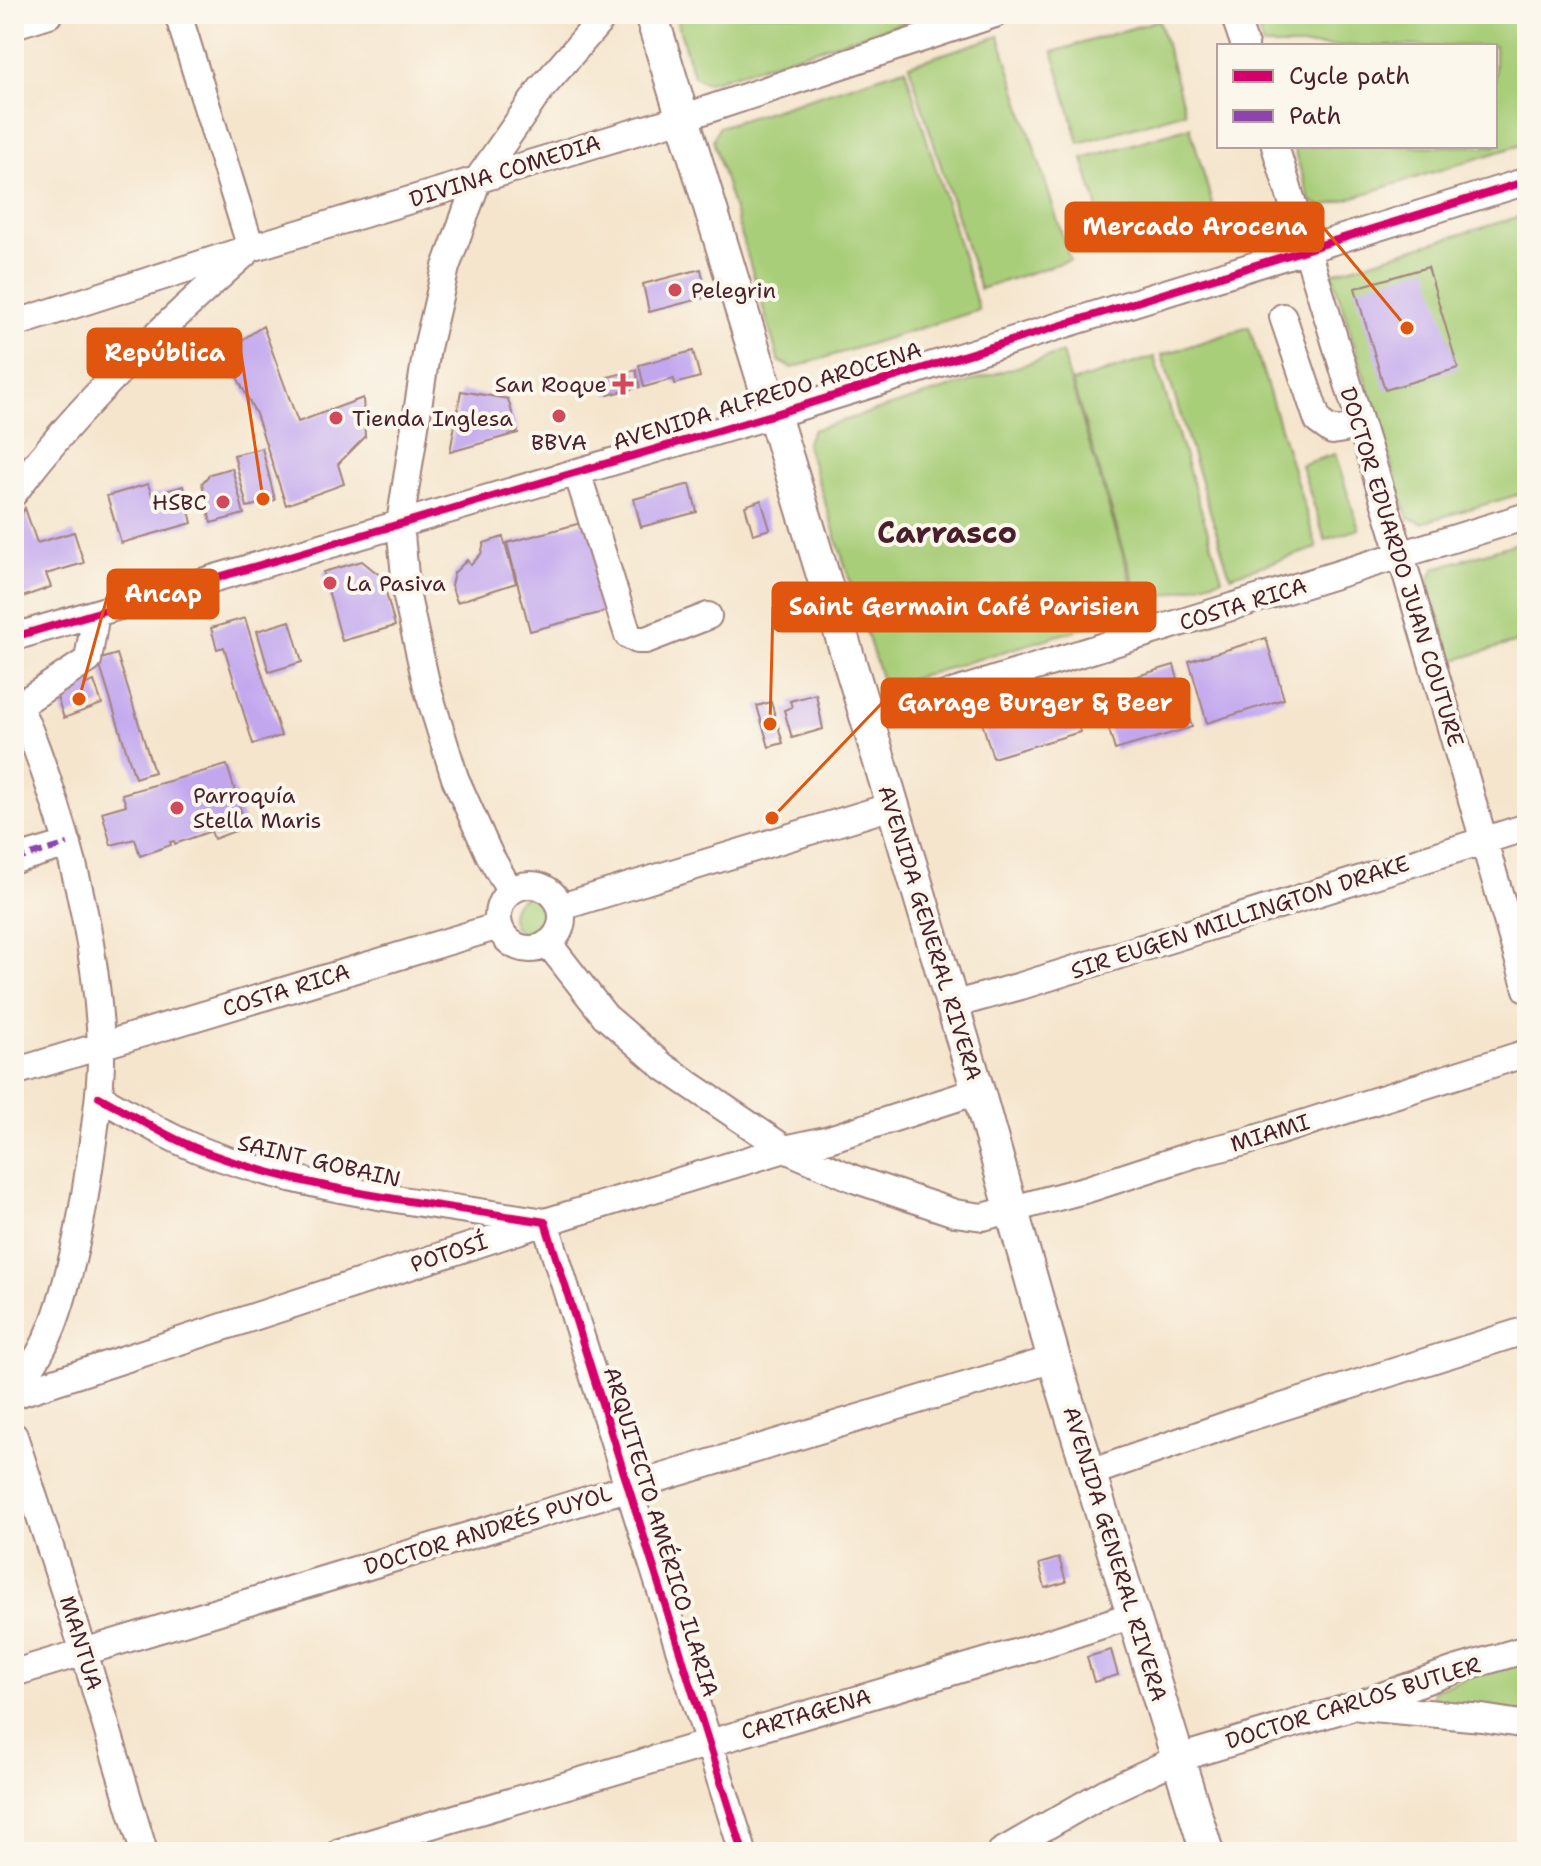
<svg xmlns="http://www.w3.org/2000/svg" width="1541" height="1866" viewBox="0 0 1541 1866" font-family="'Shantell Sans',sans-serif">
	<style>
		.green { fill: #a9ce79; stroke: #7a7652; stroke-width: 2 }
		.building { fill: #c2a7ef }
		.lines { fill: none; stroke-linecap: round; stroke-linejoin: round }
		.minor-casing { stroke: #a0827c; stroke-width: 30 }
		.major-casing { stroke: #a0827c; stroke-width: 36 }
		.minor { stroke: #fff; stroke-width: 26 }
		.major { stroke: #fff; stroke-width: 32 }
		.quiet { stroke: #8e44ad; stroke-width: 6; stroke-dasharray: 12 6; stroke-linecap: butt }
		.cycleway-casing { stroke: #fbf7ec; stroke-width: 13 }
		.cycleway { stroke: #d6006c; stroke-width: 8 }
		.poi-dot { fill: #d1495b; stroke: #fbf7ec; stroke-width: 3 }
		.labels { text-anchor: middle; dominant-baseline: central; stroke-width: 8; stroke-linejoin: round; paint-order: stroke }
		.street-label { font-size: 22px; fill: #4a1f2b; stroke: #fbf7ec }
		.poi-label { font-size: 22px; fill: #4a1f2b; stroke: #fbf7ec; text-anchor: start }
		.district-label { font-size: 30px; font-weight: bold; fill: #4a1f2b; stroke: #fbf7ec }
		.leader { fill: none; stroke: #e0560e; stroke-width: 3 }
		.callout-dot { fill: #e0560e; stroke: #fbf7ec; stroke-width: 3 }
		.callout { fill: #e0560e; stroke: #e0560e; stroke-width: 3 }
		.callout-label { font-size: 24px; text-anchor: middle; font-weight: bold; fill: #fff }
	</style>
	<rect width="100%" height="100%" fill="#fbf7ec"/>
	<filter id="ink" filterUnits="userSpaceOnUse"><feTurbulence type="fractalNoise" baseFrequency=".0125" numOctaves="2"/><feDisplacementMap in="SourceGraphic" scale="16" xChannelSelector="R" yChannelSelector="G"/><feConvolveMatrix kernelMatrix="1 2 1 2 8 2 1 2 1" color-interpolation-filters="sRGB"/></filter>
	<filter id="wash" filterUnits="userSpaceOnUse"><feTurbulence type="fractalNoise" baseFrequency=".006" numOctaves="4" result="noise"/><feDisplacementMap in="SourceGraphic" scale="32" xChannelSelector="R" yChannelSelector="G"/><feGaussianBlur stdDeviation="1.8" result="paint"/><feColorMatrix in="noise" values="0 0 0 0 0 0 0 0 0 0 0 0 0 0 0 0 0 1.4 0 .05"/><feComposite in="paint" operator="in"/></filter>
	<g filter="url(#wash)">
		<rect width="100%" height="100%" fill="#f5e5cd"/>
		<path class="green" d="M675,14H933L706,83L693,75Z
			M1253,14H1527V143L1322,207L1310,200L1293,146H1495V46H1263Z
			M1159,20L1185,112L1079,143L1053,52Z
			M999,36L1070,260L980,289L909,65Z
			M905,68L979,310L792,368L779,361L713,140L719,127Z
			M1190,127L1218,224L1112,255L1083,159Z
			M1527,214V492L1422,523L1408,518L1332,273Z
			M1249,327L1317,548L1230,576L1162,355Z
			M1062,353L1140,611L898,683L881,678L806,443L813,430Z
			M1154,357L1222,578L1140,603L1072,382Z
			M1335,454L1359,529L1325,540L1301,465Z
			M1527,540V639L1452,661L1428,581L1435,568Z
			M511 916a20 20 0 1 1 40 0a20 20 0 1 1-40 0Z
			M1527,1657V1714L1432,1701L1433,1690Z"/>
		<g id="blocks">
			<path class="building" d="M1428,267L1458,368L1385,390L1355,288Z
				M701,269L707,297L649,312L643,284Z
				M263,326L298,422L363,398L365,437L338,464L344,484L286,505L256,414L224,352Z
				M693,351L700,377L675,384L674,379L644,387L639,365Z
				M636,370L640,387L608,395L604,378Z
				M461,391L508,399L518,433L450,452Z
				M262,448L275,500L247,507L234,455Z
				M232,468L244,514L211,523L202,483L210,474Z
				M148,484L152,495L183,486L192,523L121,543L107,496Z
				M690,484L697,512L641,527L634,499Z
				M761,500L770,529L753,534L745,506Z
				M25,508L37,543L74,532L84,563L46,574L51,587L14,600V527Z
				M592,520L615,609L530,631L507,543Z
				M503,537L516,583L457,602L451,585L454,573L467,560L471,565L481,554L484,543Z
				M362,561L382,577L395,626L342,641L323,572Z
				M245,618L281,736L253,744L224,647L217,649L211,628Z
				M290,621L302,662L269,672L257,631Z
				M1266,638L1284,699L1207,723L1189,661Z
				M117,654L154,772L135,778L98,660Z
				M79,664L86,684L94,681L102,704L64,718L56,694L64,691L57,672Z
				M1174,665L1192,727L1115,750L1097,688Z
				M816,694L823,729L792,738L784,710L792,707L790,701Z
				M1069,694L1080,732L993,758L981,719Z
				M771,702L783,743L769,747L757,706Z
				M227,765L246,827L214,839L211,831L175,844L174,841L170,842L171,845L140,856L135,839L111,845L102,812L126,805L122,794Z
				M1059,1558L1066,1582L1045,1588L1039,1564Z
				M1111,1650L1118,1675L1094,1682L1087,1657Z"/>
		</g>
	</g>
	<g filter="url(#ink)">
		<use href="#blocks" fill-opacity="0" stroke="#a0827c" stroke-width="2"/>
		<g class="lines">
			<defs>
				<path id="minor" d="M1234,14L1245,46
					M14,25L49,14
					M1275,146L1401,556L1527,989
					M1283,317L1318,421L1332,431L1361,426
					M14,324L251,248L682,118L995,14
					M577,472L628,635L637,640H646L708,616
					M14,493C82,401 166,324 251,248L178,14
					M14,637L772,415L1527,181
					M14,698C32,731 44,770 56,806C81,883 97,963 101,1044C102,1079 97,1113 92,1148C87,1184 82,1220 73,1256C62,1302 49,1353 14,1387
					M18,706L88,660L96,613
					M867,719L1527,516
					M14,860L68,844
					M498 917a32 32 0 1 1 64 0a32 32 0 1 1-64 0Z
					M510,891L489,854L455,778L427,687L407,597L400,524L427,348L446,267L478,179L541,89L606,14
					M561,907L892,806
					M548,943L605,1016L664,1067L785,1149L857,1180L955,1213L983,1217L1088,1189L1195,1154L1245,1142L1527,1053
					M952,1005L1021,986L1527,827
					M14,1072L499,926
					M99,1097C135,1116 169,1139 208,1153C313,1192 434,1204 545,1222L743,1852
					M14,1395L545,1222L785,1149L826,1140L978,1091
					M14,1436L84,1652L144,1852
					M1090,1473L1247,1418L1527,1330
					M14,1673L1054,1359
					M1361,1707L1482,1718L1527,1725
					M340,1852L1022,1651L1133,1615
					M1001,1852L1106,1792L1179,1758L1354,1706L1455,1670L1527,1649"/>
				<path id="major" d="M651,14L867,719L978,1091L1054,1359L1207,1852"/>
			</defs>
			<use href="#minor" class="minor-casing"/>
			<use href="#major" class="major-casing"/>
			<use href="#minor" class="minor"/>
			<use href="#major" class="major"/>
			<path class="quiet" d="M14,860L68,844"/>
			<defs>
				<path id="cycleway" d="M14,637L772,415L1527,181
					M99,1097C135,1116 169,1139 208,1153C313,1192 434,1204 545,1222L743,1852"/>
			</defs>
			<use href="#cycleway" class="cycleway-casing"/>
			<use href="#cycleway" class="cycleway"/>
		</g>
	</g>
	<g class="poi-dot">
		<circle cx="675" cy="290" r="8"/>
		<path d="M619 372h8v8h8v8h-8v8h-8v-8h-8v-8h8z"/>
		<circle cx="559" cy="416" r="8"/>
		<circle cx="336" cy="418" r="8"/>
		<circle cx="223" cy="502" r="8"/>
		<circle cx="330" cy="583" r="8"/>
		<circle cx="177" cy="808" r="8"/>
	</g>
	<g class="labels">
		<g class="street-label">
			<text transform="translate(505 171) rotate(-17)">DIVINA COMEDIA</text>
			<text transform="translate(767 396) rotate(-17)">AVENIDA ALFREDO AROCENA</text>
			<text transform="translate(1402 567) rotate(73)">DOCTOR EDUARDO JUAN COUTURE</text>
			<text transform="translate(1243 604) rotate(-17)">COSTA RICA</text>
			<text transform="translate(1240 917) rotate(-18)">SIR EUGEN MILLINGTON DRAKE</text>
			<text transform="translate(930 933) rotate(73)">AVENIDA GENERAL RIVERA</text>
			<text transform="translate(286 990) rotate(-17)">COSTA RICA</text>
			<text transform="translate(1270 1133) rotate(-17)">MIAMI</text>
			<text transform="translate(319 1161) rotate(13)">SAINT GOBAIN</text>
			<text transform="translate(449 1253) rotate(-18)">POTOSÍ</text>
			<text transform="translate(488 1530) rotate(-17)">DOCTOR ANDRÉS PUYOL</text>
			<text transform="translate(661 1532) rotate(73)">ARQUITECTO AMÉRICO ILARIA</text>
			<text transform="translate(1115 1554) rotate(73)">AVENIDA GENERAL RIVERA</text>
			<text transform="translate(81 1643) rotate(73)">MANTUA</text>
			<text transform="translate(1353 1703) rotate(-17)">DOCTOR CARLOS BUTLER</text>
			<text transform="translate(806 1714) rotate(-16)">CARTAGENA</text>
		</g>
		<g class="poi-label">
			<text x="691" y="290">Pelegrin</text>
			<text x="607" y="384" text-anchor="end">San Roque</text>
			<text x="352" y="418">Tienda Inglesa</text>
			<text x="559" y="442" text-anchor="middle">BBVA</text>
			<text x="207" y="502" text-anchor="end">HSBC</text>
			<text x="346" y="583">La Pasiva</text>
			<text x="193" y="795">Parroquía<tspan x="193" dy="25">Stella Maris</tspan></text>
		</g>
		<g class="district-label">
			<text x="947" y="532">Carrasco</text>
		</g>
	</g>
	<path class="leader" d="M1407 328L1323 227M263 499L241 353M79 699L108 594M770 724L773 607M772 818L882 703"/>
	<g class="callout-dot">
		<circle cx="1407" cy="328" r="8"/>
		<circle cx="263" cy="499" r="8"/>
		<circle cx="79" cy="699" r="8"/>
		<circle cx="770" cy="724" r="8"/>
		<circle cx="772" cy="818" r="8"/>
	</g>
	<g class="callout">
		<rect x="1066" y="203" width="257" height="48" rx="8"/>
		<rect x="88" y="329" width="153" height="48" rx="8"/>
		<rect x="108" y="570" width="110" height="48" rx="8"/>
		<rect x="773" y="583" width="382" height="48" rx="8"/>
		<rect x="882" y="679" width="307" height="48" rx="8"/>
	</g>
	<g class="callout-label">
		<text x="1195" y="235">Mercado Arocena</text>
		<text x="165" y="361">República</text>
		<text x="163" y="602">Ancap</text>
		<text x="964" y="615">Saint Germain Café Parisien</text>
		<text x="1035" y="711">Garage Burger &amp; Beer</text>
	</g>
	<rect width="1541" height="1866" fill="none" stroke="#fbf7ec" stroke-width="48"/>
	<rect x="1217" y="44" width="280" height="104" fill="#fbf7ec" stroke="#b4a19f" stroke-width="2"/>
	<rect x="1233" y="70" width="40" height="12" fill="#d6006c" stroke="#b4a19f" stroke-width="2"/>
	<text x="1289" y="84" font-size="24" fill="#4a1f2b">Cycle path</text>
	<rect x="1233" y="110" width="40" height="12" fill="#8e44ad" stroke="#b4a19f" stroke-width="2"/>
	<text x="1289" y="124" font-size="24" fill="#4a1f2b">Path</text>
</svg>
